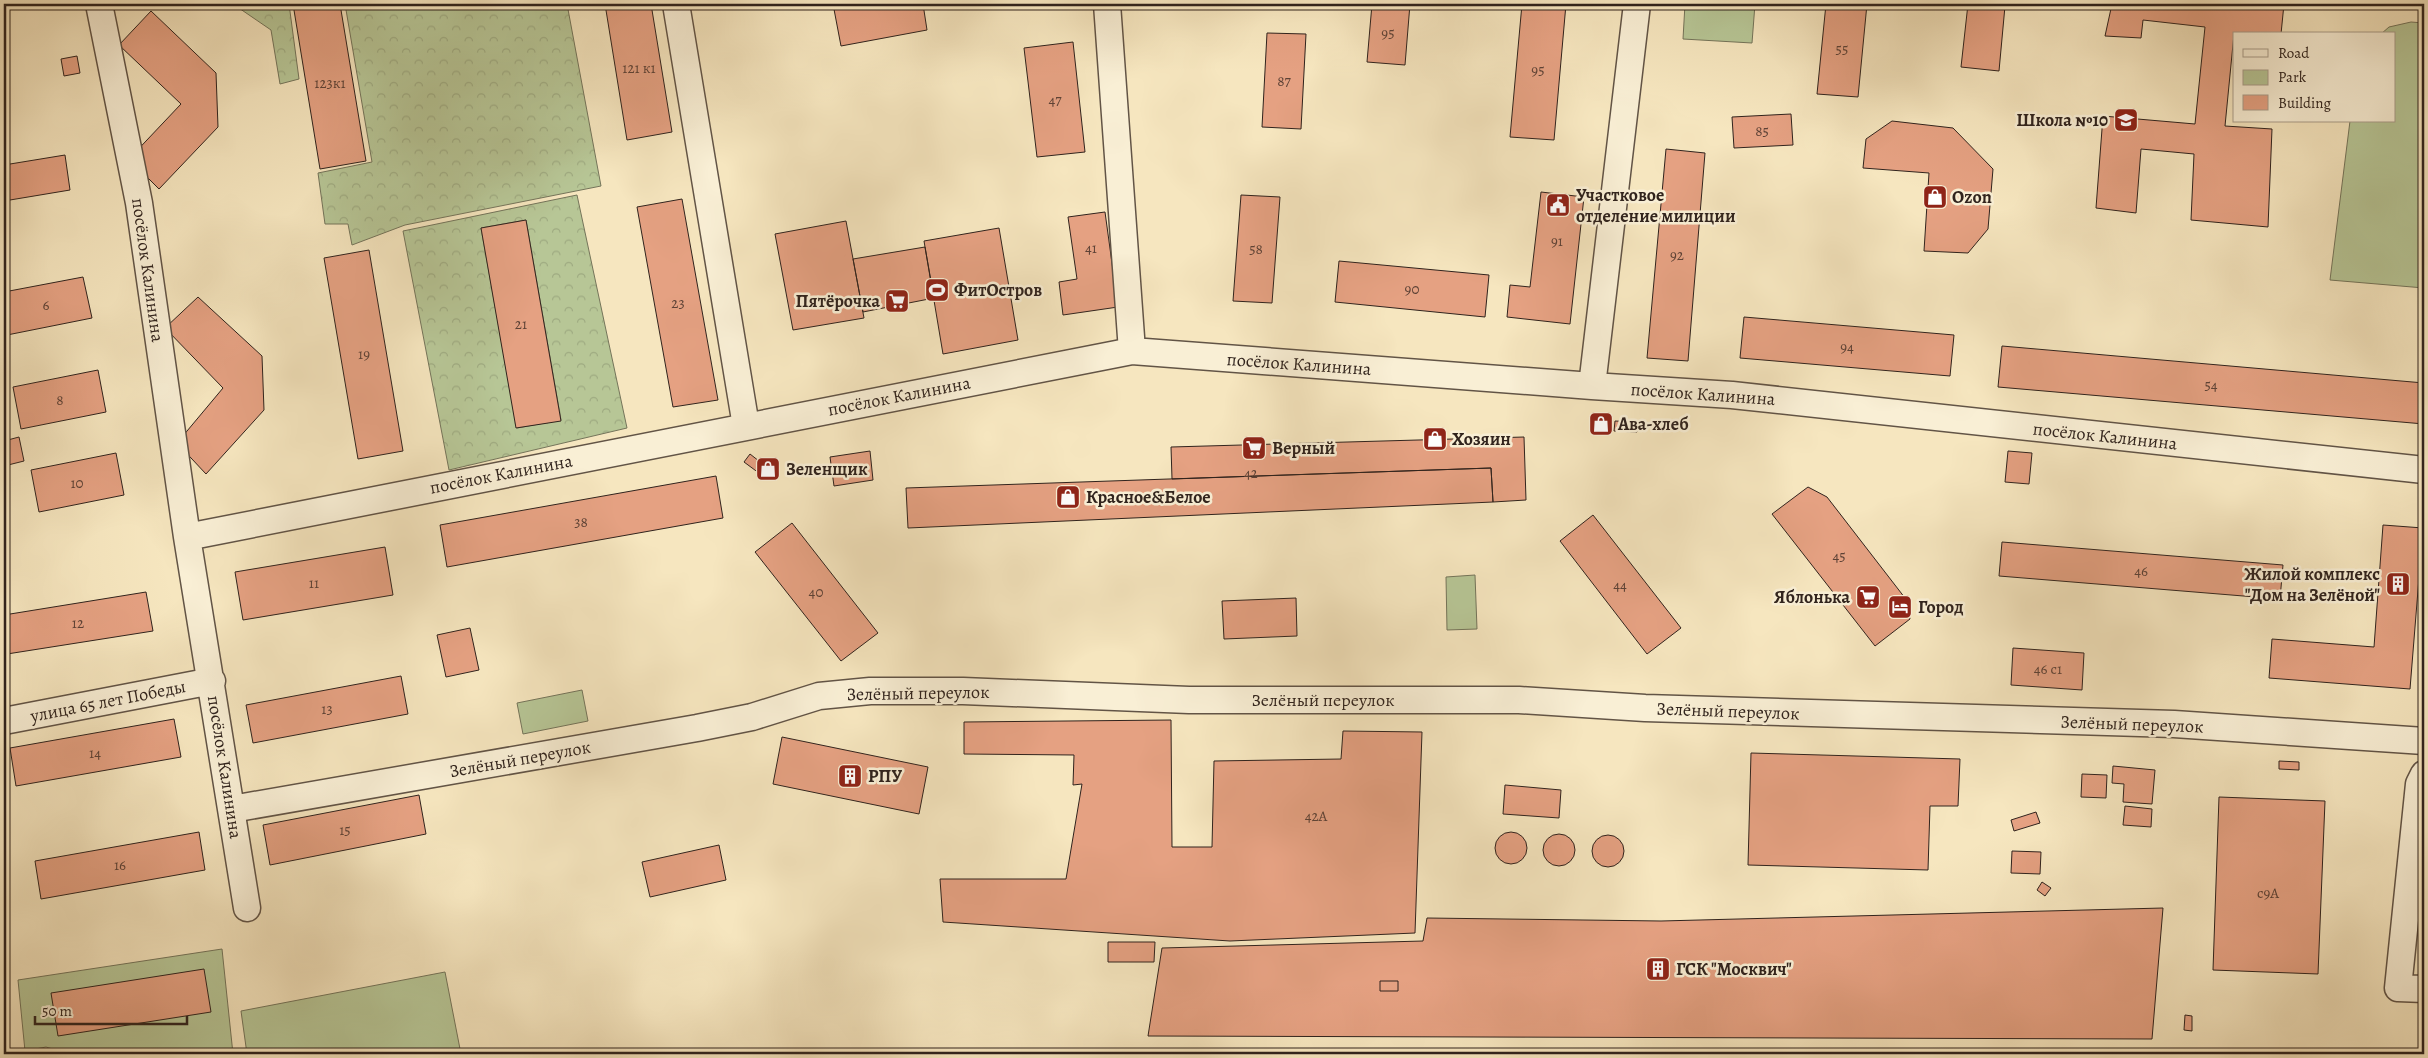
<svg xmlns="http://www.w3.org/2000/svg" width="2428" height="1058" viewBox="0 0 2428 1058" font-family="Alegreya,serif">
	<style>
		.forest { fill: url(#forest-crowns); stroke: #74745a; fill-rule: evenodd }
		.green { fill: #b7c696; stroke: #74745a }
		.building { fill: #e5a182; stroke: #30231d }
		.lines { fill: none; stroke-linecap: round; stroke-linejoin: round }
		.minor-casing { stroke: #625446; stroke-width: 29 }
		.minor { stroke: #f9efd5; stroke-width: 26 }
		.labels { text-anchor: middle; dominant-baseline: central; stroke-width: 5; stroke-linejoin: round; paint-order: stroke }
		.number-label { font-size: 15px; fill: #5d4236 }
		.poi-label { font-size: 18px; font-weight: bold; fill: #30231d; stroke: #f9efd5; text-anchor: start }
		.street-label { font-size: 18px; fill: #30231d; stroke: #f9efd5 }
	</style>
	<defs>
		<pattern id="forest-crowns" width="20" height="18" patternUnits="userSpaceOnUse" patternTransform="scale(1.25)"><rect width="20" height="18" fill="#b7c696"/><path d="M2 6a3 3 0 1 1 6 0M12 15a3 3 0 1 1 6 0" fill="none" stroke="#9eaa81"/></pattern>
	</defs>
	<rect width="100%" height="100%" fill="#f6e6bf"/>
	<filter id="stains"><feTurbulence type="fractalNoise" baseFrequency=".004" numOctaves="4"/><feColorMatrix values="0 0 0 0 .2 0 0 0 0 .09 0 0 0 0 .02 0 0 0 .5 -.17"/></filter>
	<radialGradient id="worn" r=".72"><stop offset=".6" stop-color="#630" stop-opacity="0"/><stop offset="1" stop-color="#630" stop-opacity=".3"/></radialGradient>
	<path class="forest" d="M233,4H289L299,79L280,84L271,30Z
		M345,4H567L601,186L405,225L352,245L348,224H325L318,173L372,162Z
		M577,195L627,428L449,470L403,231ZM526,220L561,420L517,428L481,228Z"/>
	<path class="green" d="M1685,4H1755L1752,43L1683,39Z
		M2411,22L2424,23V288L2330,280L2350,121H2394V34H2381L2389,27Z
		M1475,575L1477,629L1447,630L1446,577Z
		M582,690L588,721L523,734L517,703Z
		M222,949L233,1054H69L46,1047L25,1051L18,980Z
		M445,972L461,1054H247L241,1011Z"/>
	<path class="building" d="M293,4H340L366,161L320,169Z
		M605,4H651L672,132L627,140Z
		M833,4H923L927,30L841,46Z
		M1372,4H1410L1405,65L1367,62Z
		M1522,4H1566L1554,140L1510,137Z
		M1826,4H1867L1858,97L1817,94Z
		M1968,4L2005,6L1999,71L1961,67Z
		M2112,4H2284L2281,34H2234L2225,126L2272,129L2268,227L2191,220L2194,154L2141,149L2136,213L2096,208L2103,116L2195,124L2205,27L2143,20L2141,38L2105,36Z
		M151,11L216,73L218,127L159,189L129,159L181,104L119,45Z
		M1267,33L1306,34L1301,129L1262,127Z
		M1073,42L1085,152L1037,157L1024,48Z
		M77,56L80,73L64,76L61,59Z
		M1791,114L1793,145L1734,148L1732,117Z
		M1892,121L1953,128L1993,169L1988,229L1968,253L1924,251L1929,173L1863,168L1866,139Z
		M1666,149L1705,153L1688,361L1647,358Z
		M65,155L70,190L4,201V165Z
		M1541,192L1584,197L1570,324L1507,317L1510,285L1530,287Z
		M1241,195L1280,197L1272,303L1233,301Z
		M682,199L718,400L673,407L637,207Z
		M1105,212L1118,307L1063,315L1059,282L1077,279L1068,217Z
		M526,220L561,421L516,428L481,228Z
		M846,221L864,318L793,330L775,234Z
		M999,228L1018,340L943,354L924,241Z
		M925,247L934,298L863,312L853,259Z
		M369,250L403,451L358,459L324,258Z
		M1339,261L1489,275L1485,317L1335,302Z
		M83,277L92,318L7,335L4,321V292Z
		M198,297L262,356L264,410L206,474L177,443L223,388L165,328Z
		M1744,317L1954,335L1950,376L1740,358Z
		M2002,346L2424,383V424L1998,387Z
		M98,370L106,412L21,429L13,387Z
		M1592,419H1610V430L1591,429Z
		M1615,421L1637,422V432L1614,431Z
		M19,437L24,461L4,466V441Z
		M1524,437L1526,500L1493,502L1491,468L1172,479L1171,447Z
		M870,451L873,480L834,486L830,457Z
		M2008,451L2032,453L2029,484L2005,482Z
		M116,453L124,495L39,512L31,470Z
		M750,454L773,472L767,479L744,462Z
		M1491,468L1493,502L908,528L906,488Z
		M716,476L723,518L447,567L440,525Z
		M1808,487L1827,497L1905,598L1910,619L1875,646L1772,514Z
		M1593,515L1681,628L1647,654L1560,541Z
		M792,523L878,633L841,661L755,552Z
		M2383,525L2423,528L2410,689L2269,678L2272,639L2374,647Z
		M2002,542L2283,565L2280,599L1999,576Z
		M385,547L393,595L243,620L235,572Z
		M146,592L153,631L7,654L4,615Z
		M1296,598L1297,636L1224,639L1222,601Z
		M470,628L479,670L446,677L437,635Z
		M2013,648L2084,653L2082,690L2011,685Z
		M401,676L408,714L253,743L246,705Z
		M174,719L181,757L16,786L10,748Z
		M1171,720L1172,847H1212L1214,761L1341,759L1343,731L1422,732L1415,933L1230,941L943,922L940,879H1066L1082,784L1073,785L1074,755L964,754V722Z
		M782,737L928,767L919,814L773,784Z
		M1751,753L1960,759L1958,806H1930L1928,870L1748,865Z
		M2279,761L2299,762V770L2279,769Z
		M2113,766L2155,770L2152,804L2123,802L2124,784L2112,783Z
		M2082,774L2107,775L2106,798L2081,797Z
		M1505,785L1561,790L1559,818L1503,814Z
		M419,795L426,834L270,865L263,825Z
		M2219,797L2325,801L2318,974L2213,970Z
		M2125,806L2152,809L2151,827L2123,825Z
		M2036,812L2040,823L2014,831L2011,820Z
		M1495 848a16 16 0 1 1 32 0a16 16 0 1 1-32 0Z
		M199,832L205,870L41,899L35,861Z
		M1543 850a16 16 0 1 1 32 0a16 16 0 1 1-32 0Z
		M1592 851a16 16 0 1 1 32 0a16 16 0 1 1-32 0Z
		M719,845L726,880L650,897L642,862Z
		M2012,851L2041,852L2040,874L2011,873Z
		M2042,882L2051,888L2045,896L2037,890Z
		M2163,908L2152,1039L1148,1036L1162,948L1423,941L1427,918L1661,921Z
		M1108,942H1155L1154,962H1108Z
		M204,969L211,1012L58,1036L51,993Z
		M1380,981H1398V991H1380Z
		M2185,1015L2192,1016V1031L2184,1030Z"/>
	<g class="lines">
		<defs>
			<path id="minor" d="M99,4L139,203L187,537L247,908
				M676,4L746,426
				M1107,4L1132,351
				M1592,386L1637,4
				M187,537L1132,351L1592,386L1732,395L2424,470
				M4,721L212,681
				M2424,774L2419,784L2398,988L2424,989
				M232,809L697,728L752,717L819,696L870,691H963L1189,700H1519L1645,708L2174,724L2424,741"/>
		</defs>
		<use href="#minor" class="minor-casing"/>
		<use href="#minor" class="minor"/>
	</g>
	<defs>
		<symbol id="school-square" viewBox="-11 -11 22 22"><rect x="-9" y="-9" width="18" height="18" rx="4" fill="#8f2418" stroke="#f9efd5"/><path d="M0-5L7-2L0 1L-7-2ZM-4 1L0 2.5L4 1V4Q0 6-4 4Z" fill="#fff"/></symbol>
		<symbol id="shop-square" viewBox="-11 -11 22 22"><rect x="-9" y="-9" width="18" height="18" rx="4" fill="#8f2418" stroke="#f9efd5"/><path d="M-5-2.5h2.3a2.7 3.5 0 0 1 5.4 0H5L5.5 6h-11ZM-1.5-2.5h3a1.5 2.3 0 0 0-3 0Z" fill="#fff"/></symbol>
		<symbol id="civic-square" viewBox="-11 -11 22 22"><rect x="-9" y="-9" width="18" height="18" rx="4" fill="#8f2418" stroke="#f9efd5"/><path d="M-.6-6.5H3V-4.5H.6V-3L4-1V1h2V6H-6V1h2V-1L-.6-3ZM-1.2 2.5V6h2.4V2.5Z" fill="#fff"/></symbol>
		<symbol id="stadium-square" viewBox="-11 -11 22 22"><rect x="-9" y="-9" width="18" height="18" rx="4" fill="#8f2418" stroke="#f9efd5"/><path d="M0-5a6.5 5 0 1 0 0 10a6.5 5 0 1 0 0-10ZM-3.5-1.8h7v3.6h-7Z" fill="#fff"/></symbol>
		<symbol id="supermarket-square" viewBox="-11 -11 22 22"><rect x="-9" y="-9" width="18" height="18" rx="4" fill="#8f2418" stroke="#f9efd5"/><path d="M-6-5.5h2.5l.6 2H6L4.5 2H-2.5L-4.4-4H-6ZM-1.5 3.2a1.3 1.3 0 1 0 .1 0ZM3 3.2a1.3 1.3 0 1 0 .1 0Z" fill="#fff"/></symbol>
		<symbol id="building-square" viewBox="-11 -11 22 22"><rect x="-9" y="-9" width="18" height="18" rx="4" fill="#8f2418" stroke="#f9efd5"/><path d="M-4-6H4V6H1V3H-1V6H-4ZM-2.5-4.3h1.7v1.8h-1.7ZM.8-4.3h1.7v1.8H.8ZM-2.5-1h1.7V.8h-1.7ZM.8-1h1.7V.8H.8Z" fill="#fff"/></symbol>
		<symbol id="hotel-square" viewBox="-11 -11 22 22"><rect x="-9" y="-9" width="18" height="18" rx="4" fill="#8f2418" stroke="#f9efd5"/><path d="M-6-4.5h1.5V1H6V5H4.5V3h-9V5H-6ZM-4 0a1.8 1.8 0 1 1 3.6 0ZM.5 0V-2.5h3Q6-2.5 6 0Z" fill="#fff"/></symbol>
	</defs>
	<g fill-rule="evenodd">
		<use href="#school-square" x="2112" y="106" width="28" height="28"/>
		<use href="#shop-square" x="1921" y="183" width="28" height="28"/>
		<use href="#civic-square" x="1544" y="191" width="28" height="28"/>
		<use href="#stadium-square" x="923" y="276" width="28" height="28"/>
		<use href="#supermarket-square" x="883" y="287" width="28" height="28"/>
		<use href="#shop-square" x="1587" y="410" width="28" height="28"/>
		<use href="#shop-square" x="1421" y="425" width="28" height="28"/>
		<use href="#supermarket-square" x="1240" y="434" width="28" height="28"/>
		<use href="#shop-square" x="754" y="455" width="28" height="28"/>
		<use href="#shop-square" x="1054" y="483" width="28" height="28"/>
		<use href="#building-square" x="2384" y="570" width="28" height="28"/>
		<use href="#supermarket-square" x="1854" y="583" width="28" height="28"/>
		<use href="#hotel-square" x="1886" y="593" width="28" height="28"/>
		<use href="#building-square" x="836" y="762" width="28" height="28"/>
		<use href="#building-square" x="1644" y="955" width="28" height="28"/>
	</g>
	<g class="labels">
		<g class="number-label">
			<text x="1388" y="33">95</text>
			<text x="1842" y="49">55</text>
			<text x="639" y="68">121 к1</text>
			<text x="1538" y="70">95</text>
			<text x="1284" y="81">87</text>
			<text x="330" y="83">123к1</text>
			<text x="1055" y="100">47</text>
			<text x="1762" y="131">85</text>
			<text x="1557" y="241">91</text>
			<text x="1091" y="248">41</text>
			<text x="1256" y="249">58</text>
			<text x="1677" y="255">92</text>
			<text x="1412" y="289">90</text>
			<text x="678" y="303">23</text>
			<text x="46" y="305">6</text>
			<text x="521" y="324">21</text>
			<text x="1847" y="347">94</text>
			<text x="364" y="354">19</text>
			<text x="2211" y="385">54</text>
			<text x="60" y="400">8</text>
			<text x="1251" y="473">42</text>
			<text x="77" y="483">10</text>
			<text x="581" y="522">38</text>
			<text x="1839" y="556">45</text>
			<text x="2141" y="571">46</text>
			<text x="314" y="583">11</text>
			<text x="1620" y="585">44</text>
			<text x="816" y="592">40</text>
			<text x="78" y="623">12</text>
			<text x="2048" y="669">46 с1</text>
			<text x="327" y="709">13</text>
			<text x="95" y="753">14</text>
			<text x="1316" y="816">42А</text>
			<text x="345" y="830">15</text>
			<text x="120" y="865">16</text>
			<text x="2268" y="893">с9А</text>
		</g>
		<g class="poi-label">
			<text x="2108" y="120" text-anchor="end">Школа №10</text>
			<text x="1576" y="195">Участковое<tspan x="1576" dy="21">отделение милиции</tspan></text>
			<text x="1952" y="197">Ozon</text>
			<text x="954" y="290">ФитОстров</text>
			<text x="880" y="301" text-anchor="end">Пятёрочка</text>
			<text x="1618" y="424">Ава-хлеб</text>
			<text x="1452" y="439">Хозяин</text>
			<text x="1272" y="448">Верный</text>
			<text x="786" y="469">Зеленщик</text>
			<text x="1086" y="497">Красное&amp;Белое</text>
			<text x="2380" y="574" text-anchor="end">Жилой комплекс<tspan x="2380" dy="21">"Дом на Зелёной"</tspan></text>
			<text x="1850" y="597" text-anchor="end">Яблонька</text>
			<text x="1918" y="607">Город</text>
			<text x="868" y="776">РПУ</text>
			<text x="1676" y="969">ГСК "Москвич"</text>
		</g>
		<g class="street-label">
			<text transform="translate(148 270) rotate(82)">посёлок Калинина</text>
			<text transform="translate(1299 364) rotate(4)">посёлок Калинина</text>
			<text transform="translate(1703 394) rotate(4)">посёлок Калинина</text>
			<text transform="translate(899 396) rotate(-11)">посёлок Калинина</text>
			<text transform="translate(2105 436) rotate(6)">посёлок Калинина</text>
			<text transform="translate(501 474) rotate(-11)">посёлок Калинина</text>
			<text transform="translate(918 693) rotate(-1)">Зелёный переулок</text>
			<text x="1323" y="700">Зелёный переулок</text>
			<text transform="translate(108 701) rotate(-11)">улица 65 лет Победы</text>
			<text transform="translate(1728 711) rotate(2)">Зелёный переулок</text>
			<text transform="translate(2132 724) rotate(2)">Зелёный переулок</text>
			<text transform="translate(520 759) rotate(-10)">Зелёный переулок</text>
			<text transform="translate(225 767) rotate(81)">посёлок Калинина</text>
		</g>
	</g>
	<rect width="2428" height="1058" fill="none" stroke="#f6e6bf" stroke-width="20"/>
	<rect x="5" y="5" width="2418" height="1048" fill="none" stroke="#30231d" stroke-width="2.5"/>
	<rect x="10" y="10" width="2408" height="1038" fill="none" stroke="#30231d"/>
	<rect x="2233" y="32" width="162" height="90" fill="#f9efd5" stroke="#a99d8b"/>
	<rect x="2243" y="49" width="25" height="8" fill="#f9efd5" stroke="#a99d8b"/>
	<text x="2278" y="58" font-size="15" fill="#30231d">Road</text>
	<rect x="2243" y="70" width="25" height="15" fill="#b7c696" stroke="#a99d8b"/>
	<text x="2278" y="82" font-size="15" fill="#30231d">Park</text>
	<rect x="2243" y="95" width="25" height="15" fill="#e5a182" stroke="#a99d8b"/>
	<text x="2278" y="108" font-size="15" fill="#30231d">Building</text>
	<path d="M35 1016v8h152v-8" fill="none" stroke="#30231d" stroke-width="2.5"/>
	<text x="42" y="1016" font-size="15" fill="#30231d" stroke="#f9efd5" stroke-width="4" paint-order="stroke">50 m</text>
	<rect width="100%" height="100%" filter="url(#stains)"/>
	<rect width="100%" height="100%" fill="url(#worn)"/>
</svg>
